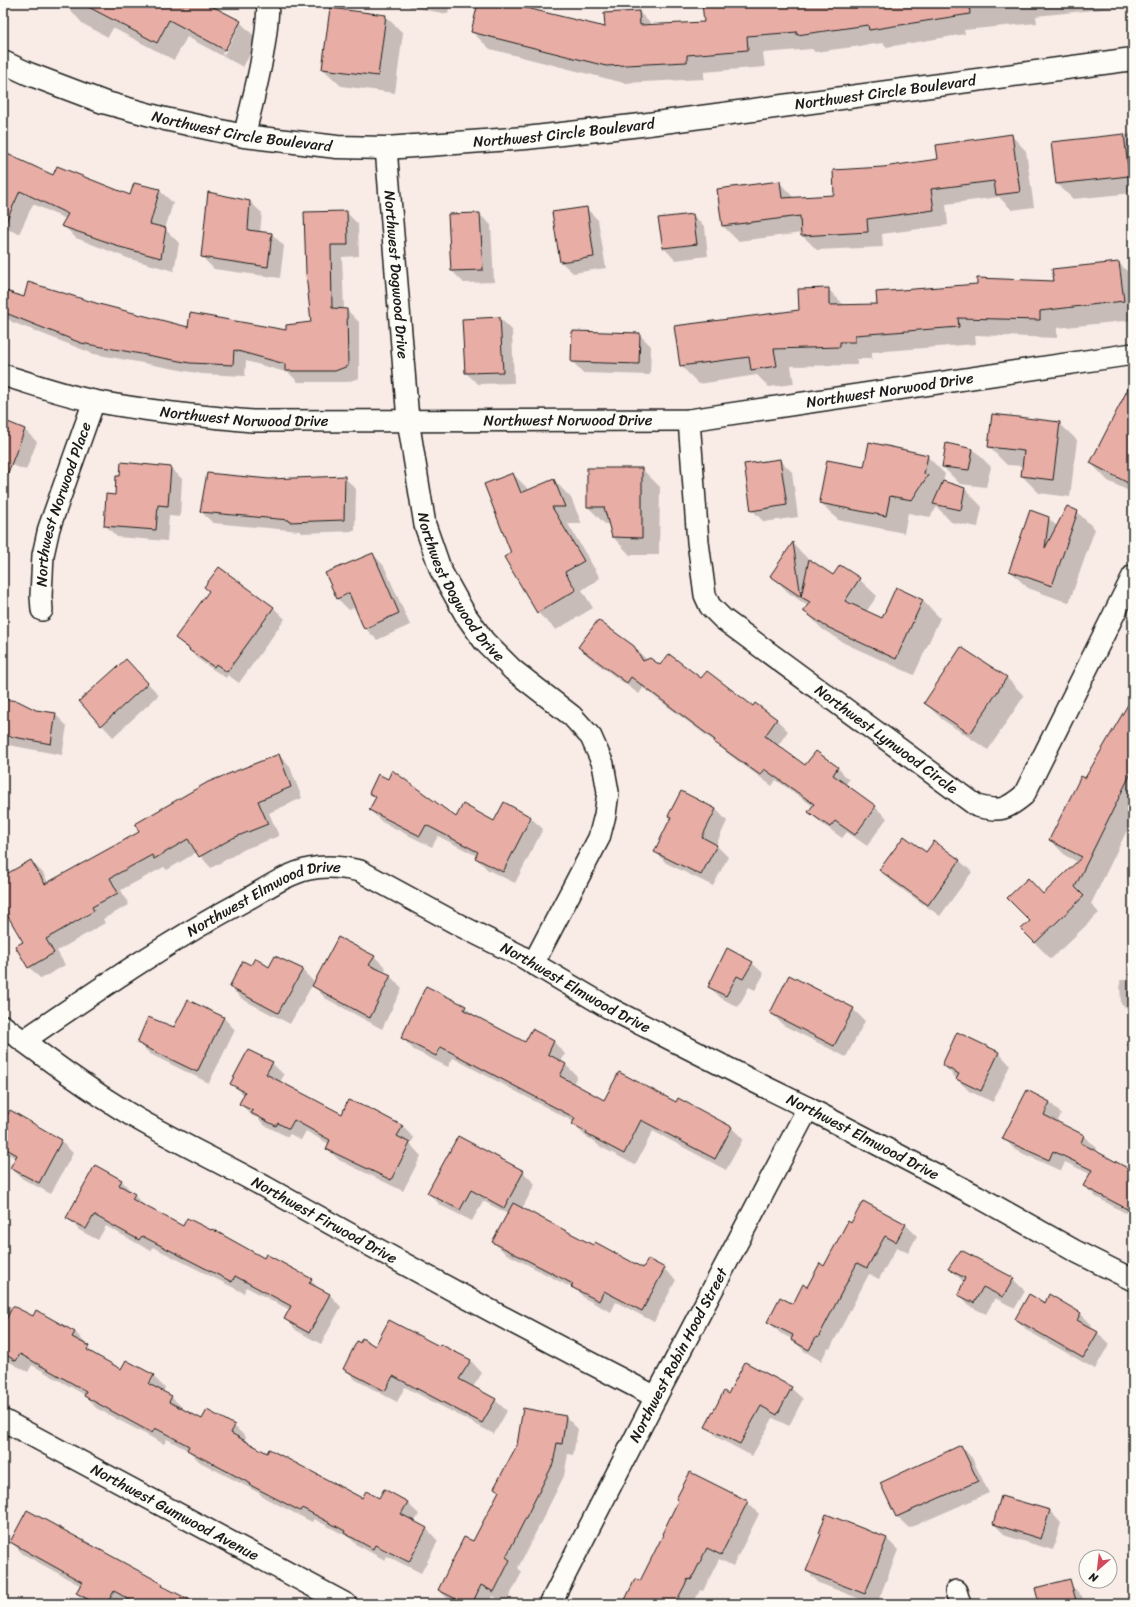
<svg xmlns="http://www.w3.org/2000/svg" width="1136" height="1607" viewBox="0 0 1136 1607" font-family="Sriracha,sans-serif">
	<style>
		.shadow { fill: #0003; fill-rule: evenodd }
		.building { fill: #e8aea5; stroke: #1c1c1c }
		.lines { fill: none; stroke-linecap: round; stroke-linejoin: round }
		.minor-casing { stroke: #1c1c1c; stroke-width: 24 }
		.secondary-casing { stroke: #1c1c1c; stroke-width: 25 }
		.minor { stroke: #fdfcf7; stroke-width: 21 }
		.secondary { stroke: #fdfcf7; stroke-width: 22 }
		.labels { text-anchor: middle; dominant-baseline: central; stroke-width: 4; stroke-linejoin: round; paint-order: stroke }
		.street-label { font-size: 15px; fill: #1c1c1c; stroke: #fdfcf7 }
	</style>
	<rect width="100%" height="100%" fill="#f9ece7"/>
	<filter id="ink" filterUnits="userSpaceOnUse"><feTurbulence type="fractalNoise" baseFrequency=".025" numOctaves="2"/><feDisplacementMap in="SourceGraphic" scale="8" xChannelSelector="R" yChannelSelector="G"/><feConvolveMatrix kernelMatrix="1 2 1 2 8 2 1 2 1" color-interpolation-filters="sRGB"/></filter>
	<g filter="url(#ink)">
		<path class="shadow" d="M62,3H205L240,22L258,40L243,67L187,37L174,60L113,28L108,37L83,24L66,5ZM237,27H239L224,55L222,54Z
			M406,3H450L448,14L410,7Z
			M479,3H502L606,29L639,12L652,25L705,23L703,3H1132V6L1036,16L1037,23L964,30L965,34L887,47L883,43L815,52L812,49L763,53L765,67L704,72V79L624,83L490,49L472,32Z
			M385,16L403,33L395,93L341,86L323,69Z
			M1133,134V193L1073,199L1056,183L1052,142Z
			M1011,135L1026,151L1034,207L1012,210L999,197L946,204L948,225L882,234L883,247L817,250L802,235V233L738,241L723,226L718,190L779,182L795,199L835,196L883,168L939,160Z
			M3,153L54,176L131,196L159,190L173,203L165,229L179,243L174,271L130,259L76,238L63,225L66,219L33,204L19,234L7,229L3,237Z
			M250,202L262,213L260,233L272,234L284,246L280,278L214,269L202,257Z
			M586,208L598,220L606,268L573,273L561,262Z
			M346,212L358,224L359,256L342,257L344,310H347L359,322V378L347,382H298L289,373L246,361L245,376L202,374L94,354L12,322L3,314V302L24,298L99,305L189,328L287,331L312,323L307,272Z
			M479,214L491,225L494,282L464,283L452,271Z
			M693,215L705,227L708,256L675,260L664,248Z
			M1119,263L1133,277V320L1057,328V338L975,335L976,344L872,352V359H857V365L791,366L794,384L769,387L757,375L699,384L681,366L676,327L800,311L828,289L845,306L878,305L978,285L1055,282Z
			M500,318L512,330L514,383L478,384L466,373Z
			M639,334L651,346L650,375L583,373L572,361Z
			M1133,404V493L1108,481L1091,463Z
			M3,421L25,430L37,442L26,470L3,462Z
			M1059,423L1077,440L1070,497L1039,493L1022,476L1023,466L1007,465L989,447Z
			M947,444L973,449L991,467L986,487L960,484L943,467Z
			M927,456L945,474L943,482L965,489L982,507L978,527L951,522L937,507L930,517L908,513L904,533L838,520L821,503L828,461L865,468Z
			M780,460L792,472L798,517L764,522L752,510Z
			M171,468L182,479L180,517L169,516L167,541L117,537L105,525L116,496Z
			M588,469H642L660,487L659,555H630L613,537L609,524H605L588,507Z
			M513,474L529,490L554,480L571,498L582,524H568L600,578L582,590L593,608L556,630L538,613L505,558L513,553Z
			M344,477L356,489L355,531L302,533L300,531L213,523L201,512L269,480Z
			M1077,512L1095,529L1069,603L1028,588L1010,571L1048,518L1058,527Z
			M793,544L810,561L834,577L859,579L877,596L866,612L882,619L922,600L940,618L914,675L844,643L822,629L805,611L808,606L789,593L772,576Z
			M373,554L384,566L410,625L377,640L365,628L356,607L349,610L337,598Z
			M273,607L285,619L239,683L228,675L226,678L202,662L176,638Z
			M579,647H634L647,660L702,680L753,707L755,704L777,720L788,731L777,747L806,767L816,752L838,768L849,780L845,785L875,807L887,818L867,846L847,832L842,838L821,823L810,812L813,806L776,780L772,786L727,753L719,745L643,688L639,694L591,659Z
			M961,648L1007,678L1024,696L988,750L943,720L925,703Z
			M126,660L159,695L113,737L102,725Z
			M1133,698V818L1091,904L1099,913L1051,959L1035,943L1031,921L1028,879L1044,895L1078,862L1066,856L1050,840Z
			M3,700L36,711L55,714L67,726L62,755L3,744Z
			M279,755L290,767L302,798L269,813L279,836L245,849L211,868L197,852L167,870L164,867L121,890L129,905L103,919L105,923L57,951L65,965L41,979L29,967L25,942L3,906V878L31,861L43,873L49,884Z
			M370,793L456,818L494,822L504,804L531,818L543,829L515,883L488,870L476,858L477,856L438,836L432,847L382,822L370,810L376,798Z
			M716,809L727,821L716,845L728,857L713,886L666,863L655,851L672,818L670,816Z
			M934,842L960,861L972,872L940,916L892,882L881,870L926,853Z
			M374,956L386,968L383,973L390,976L402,988L382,1029L325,998L314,986Z
			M752,963L764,974L755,990L749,987L738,1007L721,998L709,986Z
			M1133,966V1015L1121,1004L1120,980H1129V967Z
			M251,967L302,970L314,982L290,1024L242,999L230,987Z
			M188,1001L224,1018L235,1030L209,1083L150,1054L139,1043L175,1028Z
			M465,1007L475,1016L526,1043L532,1031L554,1042L565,1054L561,1062L566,1065L577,1076L573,1084L604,1102L676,1103L731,1127L743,1139L726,1170L653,1131L635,1165L599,1146L594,1141L585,1136L573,1124L574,1122L453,1058L448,1067L414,1050L402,1038Z
			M853,1009L865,1021L846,1057L783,1025L771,1013Z
			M958,1034L999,1053L1010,1065L993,1102L969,1091L943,1065Z
			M1133,1039V1052L1126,1045Z
			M272,1063L284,1075L280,1082L342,1115L402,1126L414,1138L410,1144L421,1156L403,1191L339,1160L327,1149L329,1144L306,1131L301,1140L290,1134L288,1137L264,1125L258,1118L252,1116L241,1104L245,1096L232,1084Z
			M1050,1102L1061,1114L1057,1123L1084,1136L1096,1148L1094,1151L1133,1171V1217L1096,1197L1084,1185L1090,1174L1065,1162L1061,1171L1015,1150L1004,1138Z
			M3,1125L61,1141L73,1153L51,1194L23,1179L11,1168L16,1159L3,1150Z
			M523,1172L535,1184L522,1209L594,1247L644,1269H664L676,1280L654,1322L616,1302L611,1312L584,1298L578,1291L505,1253L493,1242L508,1214L483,1201L472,1221L440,1205L429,1193Z
			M122,1181L145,1207L183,1227L311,1280L322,1292L330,1295L341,1307L321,1344L297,1331L286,1319L290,1310L246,1287L244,1293L153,1247L151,1251L106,1226L98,1240L79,1230L68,1218Z
			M906,1225L917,1236L908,1253L897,1247L879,1279L869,1274L830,1349L828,1348L821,1361L804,1351L792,1339L780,1333L768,1321L793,1305L825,1267Z
			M950,1269L1013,1279L1025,1291L1015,1308L995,1298L986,1314L971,1307L960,1295L964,1282Z
			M1050,1296L1081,1314L1092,1325L1091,1329L1097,1332L1109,1344L1095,1369L1028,1331L1016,1319L1045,1304Z
			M3,1303L33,1317L75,1332L86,1344L85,1346L100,1359L121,1370L153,1376L165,1388L163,1392L171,1397L183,1408L182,1410L202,1421L234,1426L246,1437L244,1442L267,1454L363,1500H379L407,1503L419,1514L415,1522L427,1529L438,1541L421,1573L387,1556L385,1560L357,1545L350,1538L314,1519L312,1522L263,1497L259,1493L200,1462L189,1451L167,1439L164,1444L96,1408L85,1396V1395L32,1365L28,1372L4,1359L3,1357Z
			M441,1345L471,1361L482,1373L473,1387L495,1400L507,1411L494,1434L405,1387L397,1402L356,1380L344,1368L376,1347L440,1348Z
			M791,1388L803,1399L789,1426L773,1418L752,1456L718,1438L707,1426Z
			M566,1417L578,1429L573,1455L568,1454L564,1476L518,1568L522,1572L506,1603L493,1596L489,1604H455L451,1602L439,1590L474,1543L499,1492L495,1488Z
			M961,1446L972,1458L989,1493L909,1528L897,1517L882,1483Z
			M1002,1497L1050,1511L1061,1523L1053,1550L1006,1536L994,1524Z
			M3,1501L8,1506L3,1515Z
			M747,1502L759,1514L733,1566L719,1559L703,1591L700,1590L693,1604H624L640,1582Z
			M28,1511L163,1585L166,1589L196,1604H129L126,1602L125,1604H89L77,1593L81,1586L23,1554L11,1542Z
			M820,1533L887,1539L898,1550L877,1604H873L819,1583L807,1571L822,1535Z
			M1070,1584L1082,1596L1084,1604H1040Z"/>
		<path class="building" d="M81,3H206L241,21L225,50L169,20L157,43Z
			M478,3H506L605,27L604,13L639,11L640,25L704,22L702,3H969L970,14L869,30L868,25L797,35V32L747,36L748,50L687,55V62L606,66L471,32Z
			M330,8L386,15L378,76L322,69Z
			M1012,134L1020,192L996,195L994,181L931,189L934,210L867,219L868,232L801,236L800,216L722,226L717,189L780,181L782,198L834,195L833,170L883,167L938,159L936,145Z
			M1124,134L1129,176L1056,184L1051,142Z
			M3,152L53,175L57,166L130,195L134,183L160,189L150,224L166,228L161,258L116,246V245L61,226L68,214L20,191L3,228Z
			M208,192L250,201L248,230L272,233L268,267L201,257Z
			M587,207L594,257L560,262L552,212Z
			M347,211L348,245H331L332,308L347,309L348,366L335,371H285V364L234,350L233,365L190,363L81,343L3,312V290L24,297L28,282L99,304L188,327L190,313L286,330V325L311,322L306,273L304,212Z
			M480,213L483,270L451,271L448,214Z
			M693,214L697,244L663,248L658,218Z
			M1119,262L1124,301L1040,311V320L958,318L959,327L855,335V342H840V347L774,349L777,366L751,370L749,357L680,366L674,326L799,310L798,289L829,288V305L877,304L876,292L977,284V278L1054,281L1052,269Z
			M500,317L503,372L465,373L462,319Z
			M572,331L640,333L639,364L571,362Z
			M1133,379V472L1128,483L1090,463Z
			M992,414L1060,422L1053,480L1021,476L1024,451L988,447Z
			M3,420L25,429L4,483H3Z
			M869,442L928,455L924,474L928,475L912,500L890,496L886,516L819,503L821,500L819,501L827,460L864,467Z
			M946,443L973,449L969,470L942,467Z
			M780,459L787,505L751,511L744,464Z
			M121,462L171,467L168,506L158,505L156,530L104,526L106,494L115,495L116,476H120Z
			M587,468H642V538L612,537L604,507H587Z
			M207,473L269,479L345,476L344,520L289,522V520L200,512Z
			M513,473L521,493L554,479L565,507H552L584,561L565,572L576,590L537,613L504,557L511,553L484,484Z
			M943,481L965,488L961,510L933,504Z
			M1067,506L1078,511L1052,586L1009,571L1030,510L1049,517L1045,548Z
			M793,542L801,597L770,576Z
			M373,553L399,613L364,629L349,593L337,599L325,573Z
			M809,559L833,575L840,565L860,578L845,601L882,618L896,587L923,600L896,659L825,626L803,611L810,602L801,597Z
			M219,567L274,607L227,672L216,664L214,667L189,650L190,649L175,638L209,591L204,587Z
			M598,620L634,646L643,661L650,658L660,665L669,654L701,678L707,671L753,706L755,703L777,719L765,736L805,765L816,751L838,767L833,775L876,806L855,835L835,821L830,827L808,812L814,804L764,769L760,775L714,742L715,740L631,677L627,683L578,647Z
			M961,647L1007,677L970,734L924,703Z
			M126,659L148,683L101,726L79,701Z
			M1133,696V769L1075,887L1084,896L1035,943L1021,929L1030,921L1007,898L1028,878L1043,894L1082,857L1049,840L1081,776L1085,778Z
			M3,699L18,701L36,710L56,713L51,744L3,735Z
			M279,754L291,787L258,801L268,824L233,838L199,857L188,839L154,859L152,855L110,878L118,893L92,907L94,911L46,939L54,953L28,968L15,946L23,942L3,908V876L31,860L45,884L139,832L135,824L208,782Z
			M392,770L456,817L463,804L494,821L504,802L531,817L503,872L475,858L478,852L426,825L420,836L369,810L376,797L369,793L378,774L388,779Z
			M681,791L716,809L702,837L717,845L701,875L654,852L671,817L668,816Z
			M904,836L926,852L934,841L960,860L928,905L879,870Z
			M338,937L375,956L369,965L391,975L370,1018L312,986Z
			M727,948L753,962L743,979L737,976L726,996L708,987Z
			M275,956L303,969L278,1013L229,987L243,961L251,965L255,958L269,967Z
			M789,975L854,1008L834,1046L770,1013Z
			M426,986L466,1006L464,1010L525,1042L532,1029L554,1041L548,1054L566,1064L560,1076L604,1100L619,1072L676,1102L678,1098L732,1127L715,1159L641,1120L624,1154L586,1134L587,1132L572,1124L575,1118L441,1047L436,1056L401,1038Z
			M188,1000L224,1017L197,1072L137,1043L148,1017L174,1027Z
			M957,1032L999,1052L981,1091L956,1079L959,1074L942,1065Z
			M248,1050L273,1062L266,1074L342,1114L348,1100L371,1109L403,1126L397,1136L410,1143L391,1180L326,1149L330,1140L294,1120L289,1129L278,1123L276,1126L251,1113L253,1111L239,1104L245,1092L230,1084Z
			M1027,1090L1050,1102L1044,1115L1084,1135L1081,1143L1133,1171V1212L1083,1186L1092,1170L1053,1151L1049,1160L1002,1139Z
			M10,1110L62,1140L39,1183L10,1168L17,1155L3,1147V1123Z
			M458,1136L524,1171L504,1208L471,1190L460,1210L427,1193Z
			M95,1165L122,1180L119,1185L135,1194L132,1199L183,1226L187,1218L211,1230L212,1229L264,1258L266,1254L312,1279L309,1283L330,1294L309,1333L284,1319L291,1306L235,1276L232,1282L142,1236L139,1240L94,1215L86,1229L66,1218Z
			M863,1201L906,1224L896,1242L885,1236L867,1268L857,1263L818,1338L816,1337L809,1350L791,1340L793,1335L767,1322L780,1297L793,1304L803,1284L807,1287L820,1263L824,1266L848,1221L851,1223Z
			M513,1203L593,1245L595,1242L643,1268L648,1259L665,1268L642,1311L604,1291L599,1301L571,1287L573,1284L492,1242Z
			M961,1250L1014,1278L1003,1297L983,1287L974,1303L958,1295L965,1278L948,1269Z
			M1029,1294L1045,1303L1049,1294L1081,1313L1077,1320L1098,1332L1083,1358L1015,1319Z
			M13,1306L33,1316L36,1310L75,1332L72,1337L89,1346L87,1350L121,1369L126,1360L154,1375L149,1384L172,1396L169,1402L202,1419L207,1410L235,1425L231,1433L267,1453L269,1449L362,1498L366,1491L379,1498L384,1489L408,1502L401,1514L427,1528L409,1562L375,1545L373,1549L344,1533L345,1531L302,1508L300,1511L250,1485L251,1484L187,1450L189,1446L155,1428L152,1433L84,1396L86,1391L20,1354L16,1361L3,1353V1325Z
			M389,1320L439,1346L440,1344L471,1360L459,1379L496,1399L482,1423L393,1376L385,1391L343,1369L357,1341L360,1343L362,1338L375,1346Z
			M745,1362L792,1387L777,1415L761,1406L740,1444L705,1427L724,1391L728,1394Z
			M523,1408L566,1416L562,1444L557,1443L553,1464L506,1557L510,1560L494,1592L481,1585L472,1604H466L438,1590L464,1537L473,1541L499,1491L494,1488L517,1445Z
			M961,1445L978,1481L896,1517L880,1483Z
			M690,1472L748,1501L721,1555L707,1548L691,1580L688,1579L675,1604H623L635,1579L640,1581L663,1535L662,1534L678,1501L676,1499Z
			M1001,1496L1050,1510L1041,1539L993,1524Z
			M27,1510L163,1584L162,1586L198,1604H137L114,1591L107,1604H97L76,1593L82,1582L10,1542Z
			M826,1514L887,1538L865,1594L806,1571L821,1534L819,1533Z
			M1070,1579L1077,1604H1039L1035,1588Z"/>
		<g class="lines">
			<defs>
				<g id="minor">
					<path d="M244,136C255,92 267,48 268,3"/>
					<path id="s1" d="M386,148L408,420L425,525L441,571L465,614L484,641L513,670L572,716L591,737L603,764L608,792L605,815L599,838L533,964"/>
					<path id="s2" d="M3,375C33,384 63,395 94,401C146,411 199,416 252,421L689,420L1133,354"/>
					<path id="s3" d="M689,420L698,542L705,595L710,606L723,619L977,806C1000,812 1006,810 1024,795L1133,576"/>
					<path id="s4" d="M42,610L41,596L43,555L49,528L94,401"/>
					<path id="s5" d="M3,1026C46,1058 90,1091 136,1118C179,1143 224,1164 267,1188C395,1260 525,1330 656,1397"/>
					<path id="s6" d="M23,1041C95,992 167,942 244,901C264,890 286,874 309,869C326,865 343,867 360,871L461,926L519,955L609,1008L757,1083L808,1108L977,1196L1075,1251L1133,1280"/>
					<path id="s7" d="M3,1420L346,1604"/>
					<path d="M956,1591L960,1604"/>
					<path id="s8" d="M550,1604L656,1397L808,1108"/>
				</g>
				<g id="secondary">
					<path id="s9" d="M3,62L29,74L103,102L165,119L244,136L337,147L386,148L526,138L641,125L1133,59"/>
				</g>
			</defs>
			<use href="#minor" class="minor-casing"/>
			<use href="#secondary" class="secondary-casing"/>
			<use href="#minor" class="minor"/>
			<use href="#secondary" class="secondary"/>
		</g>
	</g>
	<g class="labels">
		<g class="street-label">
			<text stroke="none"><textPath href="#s9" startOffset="898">Northwest Circle Boulevard</textPath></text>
			<text stroke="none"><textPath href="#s9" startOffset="250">Northwest Circle Boulevard</textPath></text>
			<text stroke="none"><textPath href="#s9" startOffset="574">Northwest Circle Boulevard</textPath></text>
			<text stroke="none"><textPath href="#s1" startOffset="127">Northwest Dogwood Drive</textPath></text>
			<text stroke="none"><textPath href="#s2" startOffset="894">Northwest Norwood Drive</textPath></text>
			<text stroke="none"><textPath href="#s2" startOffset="246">Northwest Norwood Drive</textPath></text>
			<text stroke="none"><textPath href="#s2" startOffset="570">Northwest Norwood Drive</textPath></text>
			<text stroke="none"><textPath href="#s4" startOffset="109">Northwest Norwood Place</textPath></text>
			<text stroke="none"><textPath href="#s1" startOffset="451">Northwest Dogwood Drive</textPath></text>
			<text stroke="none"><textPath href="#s3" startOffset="409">Northwest Lynwood Circle</textPath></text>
			<text stroke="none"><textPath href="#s6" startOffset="282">Northwest Elmwood Drive</textPath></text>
			<text stroke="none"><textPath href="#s6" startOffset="631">Northwest Elmwood Drive</textPath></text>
			<text stroke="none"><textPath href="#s6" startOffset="955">Northwest Elmwood Drive</textPath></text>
			<text stroke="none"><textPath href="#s5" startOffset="376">Northwest Firwood Drive</textPath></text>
			<text stroke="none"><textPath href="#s8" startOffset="280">Northwest Robin Hood Street</textPath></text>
			<text stroke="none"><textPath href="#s7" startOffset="195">Northwest Gumwood Avenue</textPath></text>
		</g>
	</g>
	<rect width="1136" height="1607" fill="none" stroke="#fdfcf7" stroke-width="16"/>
	<rect x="8" y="8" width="1120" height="1591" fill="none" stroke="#1c1c1c" stroke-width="1.5" filter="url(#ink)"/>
	<g transform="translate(1098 1569) rotate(208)"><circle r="19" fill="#fdfcf7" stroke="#a3a29f"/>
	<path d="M0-3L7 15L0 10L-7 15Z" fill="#d1495b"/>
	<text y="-6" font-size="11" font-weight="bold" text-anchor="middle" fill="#1c1c1c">N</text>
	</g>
</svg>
